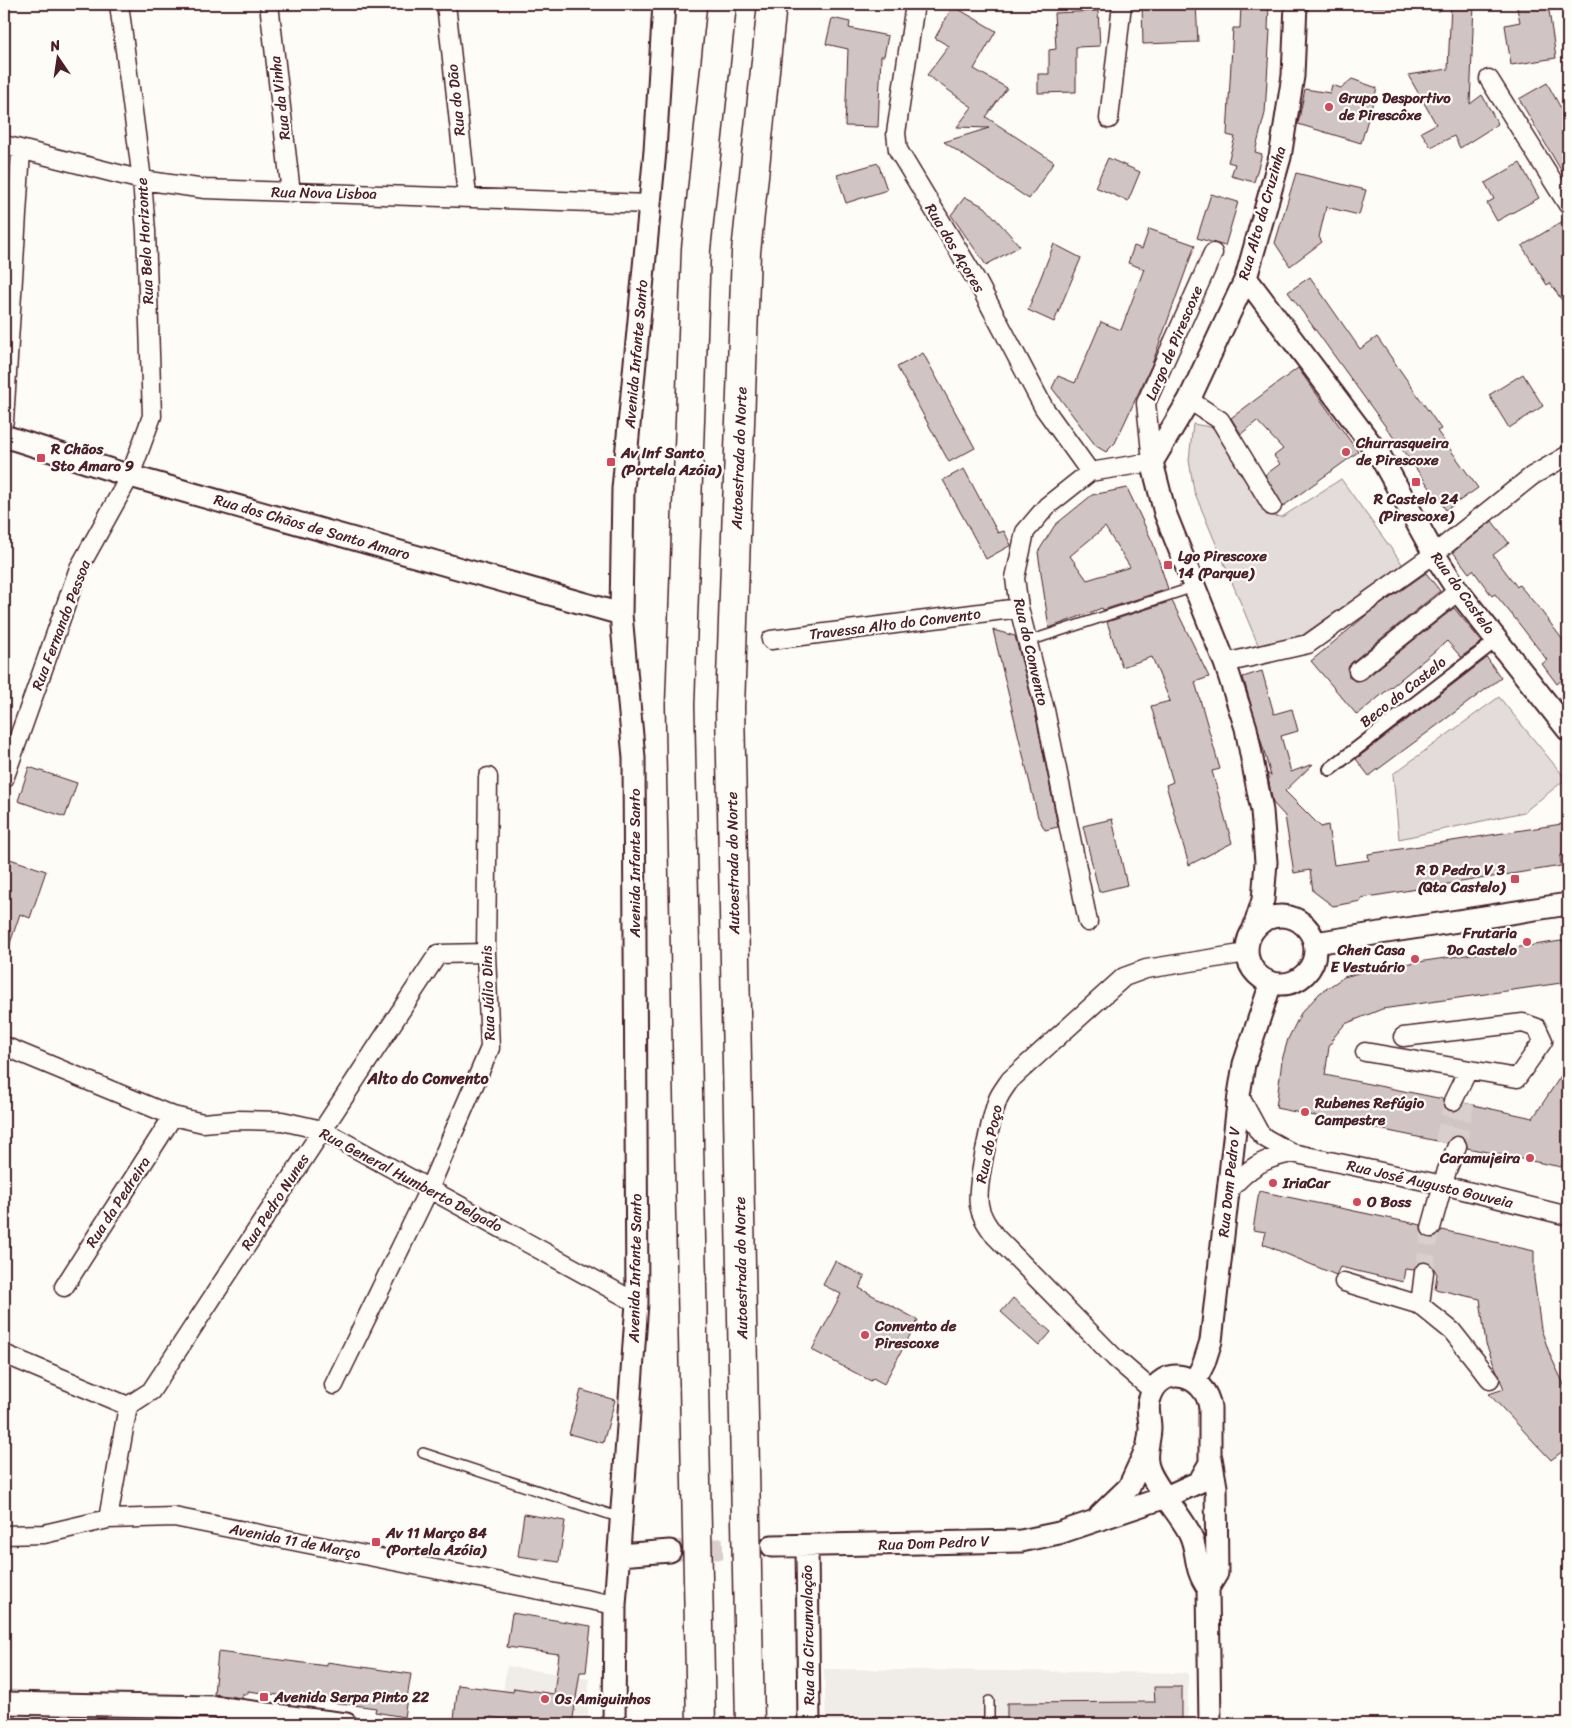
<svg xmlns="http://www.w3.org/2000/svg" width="1572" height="1728" viewBox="0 0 1572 1728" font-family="Sriracha,sans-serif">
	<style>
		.built { fill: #f0ece8 }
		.green { fill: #e3dcda; stroke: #967e82 }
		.building { fill: #d0c5c4; stroke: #4a1f2b; fill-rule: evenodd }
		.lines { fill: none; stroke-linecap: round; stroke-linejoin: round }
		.minor-tunnel { stroke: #d9d0ce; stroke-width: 18; stroke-dasharray: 18 9; stroke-linecap: butt }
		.tertiary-tunnel { stroke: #d9d0ce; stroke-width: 21; stroke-dasharray: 21 11; stroke-linecap: butt }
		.service-casing { stroke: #4a1f2b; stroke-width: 12 }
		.pedestrian-casing { stroke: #4a1f2b; stroke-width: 16 }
		.minor-casing { stroke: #4a1f2b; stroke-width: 21 }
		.tertiary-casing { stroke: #4a1f2b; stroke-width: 25 }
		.motorway-casing { stroke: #4a1f2b; stroke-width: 31 }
		.service { stroke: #fdfcf7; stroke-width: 9 }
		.pedestrian { stroke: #fdfcf7; stroke-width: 12 }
		.minor { stroke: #fdfcf7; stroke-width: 18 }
		.tertiary { stroke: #fdfcf7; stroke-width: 21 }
		.motorway { stroke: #fdfcf7; stroke-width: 28 }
		.poi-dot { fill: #d1495b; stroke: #fdfcf7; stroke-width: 2 }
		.labels { text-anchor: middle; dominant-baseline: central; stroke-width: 4.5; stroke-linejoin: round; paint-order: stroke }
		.street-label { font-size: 15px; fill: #4a1f2b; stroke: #fdfcf7 }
		.poi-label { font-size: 15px; font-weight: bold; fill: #4a1f2b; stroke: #fdfcf7; text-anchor: start }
		.neighbourhood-label { font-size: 16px; font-weight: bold; fill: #4a1f2b; stroke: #fdfcf7 }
	</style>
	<rect width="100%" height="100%" fill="#fdfcf7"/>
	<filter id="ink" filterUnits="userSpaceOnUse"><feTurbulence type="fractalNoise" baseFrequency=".02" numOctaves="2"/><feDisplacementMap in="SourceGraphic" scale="10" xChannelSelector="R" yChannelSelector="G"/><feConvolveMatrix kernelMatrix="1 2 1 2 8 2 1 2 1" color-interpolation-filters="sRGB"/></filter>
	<g filter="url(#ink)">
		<path class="built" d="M507,1666L589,1679L588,1724H538L511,1720L510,1724H498Z
			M824,1669L1188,1673V1724H826Z"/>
		<path class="green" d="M1314,4H1440V11Z
			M1193,424L1216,428L1273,516L1282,517L1341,479L1403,565L1301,636L1259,647L1194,491L1189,460Z
			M1499,697L1566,779L1524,812L1399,839L1393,774Z"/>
		<path class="building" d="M1142,4H1196L1198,42L1143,44Z
			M1241,4H1269L1268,30H1270L1265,113L1255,152L1262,154L1254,182L1231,176L1235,164L1228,162L1235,137L1227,135L1233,28H1240Z
			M1451,4H1474L1470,104L1482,95L1498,124L1460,148L1454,136L1431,147L1421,132L1436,124L1408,75L1448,69Z
			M1516,4H1548L1556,58L1511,65L1505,25L1520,22Z
			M953,6L996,31L974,69L1007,88L986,117L1054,162L1029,199L944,142L989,128L957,127L972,107L927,75L949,46L935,38Z
			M1098,11L1100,46L1076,47V92L1038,93V74H1049V50L1056,49L1054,13Z
			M832,18L850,22L849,28L888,36L884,56H881L878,127L845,126L848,49L826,44Z
			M1352,79L1377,88L1361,143L1298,124L1305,89L1330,93L1332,85L1341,88Z
			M1547,83L1568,121V182L1519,99Z
			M1108,158L1140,172L1128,201L1095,187Z
			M878,163L887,190L846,203L837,175Z
			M1520,163L1539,198L1497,221L1487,203L1494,199L1485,183Z
			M1296,173L1366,190L1359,215L1326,207L1319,237L1322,242L1290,266L1275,243Z
			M1211,194L1238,202L1225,246L1197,238Z
			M965,197L985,207L1020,246L986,265L951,215Z
			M1568,218V309L1550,283L1547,285L1522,246Z
			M1149,229L1195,245L1152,364L1115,443L1106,452L1096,446L1052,388L1058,376L1075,383L1101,322L1121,330L1144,269L1128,263L1134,246L1142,249Z
			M1054,244L1081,258L1054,322L1028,310Z
			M1310,277L1360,349L1377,337L1441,429L1437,431L1478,488L1446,510L1288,292Z
			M923,353L975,448L949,462L897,367Z
			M1298,368L1358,452L1282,507L1265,475L1280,464L1274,456L1283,449L1257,421L1241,434L1231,418Z
			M1523,374L1543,406L1509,428L1489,395Z
			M964,469L998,533L1004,531L1011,545L986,559L943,480Z
			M1127,488L1153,543L1168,589L1103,610L1102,608L1049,628L1038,552L1055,525L1092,495ZM1105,527L1130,567L1087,580L1070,556Z
			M1492,521L1509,543L1493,555L1517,587L1519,585L1539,608L1568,647V675L1557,684L1542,664L1547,660L1517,621L1495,594L1492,596L1473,570L1469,573L1453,552Z
			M1426,573L1440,591L1351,663L1348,668L1349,677L1355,681L1365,679L1454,608L1482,642L1461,657L1447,641L1357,715L1311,661L1370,612Z
			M1172,601L1209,677L1195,682L1220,769L1212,771L1232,843L1189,865L1166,785L1173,782L1151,706L1170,701L1152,657L1122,667L1107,622Z
			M993,630L1015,636L1035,712L1058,827L1045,830L1038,817Z
			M1487,658L1501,678L1369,776L1356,759Z
			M1262,671L1274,714L1292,709L1298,731L1281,736L1291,772L1313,764L1285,791L1321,827L1328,825L1334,865L1369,860L1368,854L1568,823V852L1560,856L1561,866L1361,898V901L1333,906L1313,891L1310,870L1294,873L1285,816L1273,803L1267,773L1271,776L1243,677Z
			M29,767L77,783L65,817L18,801Z
			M1112,819L1127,885L1099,892L1083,826Z
			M4,857L46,871L30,918L20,914L7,952H4Z
			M1568,940V982L1382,1009L1345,1024L1334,1037L1329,1047L1325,1075L1443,1099L1444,1107L1449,1111L1459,1110L1464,1103L1533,1118L1568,1065V1151L1561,1167L1467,1148L1466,1140L1461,1136L1451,1137L1447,1143L1276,1108L1282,1060L1288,1039L1301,1013L1320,993L1344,977L1377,968Z
			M1259,1191L1421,1225L1423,1235L1429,1238L1438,1236L1442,1230L1534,1251V1278L1541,1329L1550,1355L1568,1393V1447L1551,1460L1489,1394L1504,1389L1486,1344L1480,1299L1435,1289L1437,1274L1431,1264L1426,1262H1419L1414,1270L1405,1269L1403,1282L1340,1267L1336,1275L1263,1244L1266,1232L1253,1230Z
			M835,1261L865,1277L859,1288L918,1320L884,1384L873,1378L871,1381L812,1350L841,1294L823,1285Z
			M1013,1298L1051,1332L1039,1346L1001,1312Z
			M581,1390L615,1400L603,1443L569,1434Z
			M524,1514L565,1521L559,1562L518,1556Z
			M512,1613L591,1626L586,1672H580L572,1724H527V1722L490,1717L489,1724L454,1719L458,1685L513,1692L514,1688L554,1694L559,1654L507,1647Z
			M218,1652L327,1666V1662L411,1674L404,1717L375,1712L376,1708L248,1691V1694H242V1698L214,1694Z
			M1154,1687H1182V1724H1007V1703L1155,1702Z"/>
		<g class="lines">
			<path class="minor-tunnel" d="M1444,1143L1453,1101
				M1457,1146L1465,1103
				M1424,1272L1431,1228"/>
			<path class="tertiary-tunnel" d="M670,1551L761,1547"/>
			<defs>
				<path id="service" d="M1029,641L1194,587
					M423,1453L621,1518
					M989,1701V1724"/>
				<path id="pedestrian" d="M1330,769L1497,640"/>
				<path id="minor" d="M269,4L291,193
					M446,4L467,196
					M915,4L896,133L898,150L978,283L1044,408L1090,472
					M1489,79L1568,205
					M1109,119L1122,4
					M4,145L142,180L205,189L650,204
					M1189,400L1220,420L1272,506
					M4,421L21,151
					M771,640L1019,608
					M1225,663L1308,644L1434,554L1532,476L1568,455
					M1358,671L1458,591
					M4,779L79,568L130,476L152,416L146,231L142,180L119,4
					M1088,922L1045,710L1019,608L1015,578L1025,532L1047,506L1090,472L1152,462L1146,403L1213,253
					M4,1046L173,1116L203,1123L237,1120L282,1121L322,1130L637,1303
					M1365,1052L1517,1078L1543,1041L1537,1028L1523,1023L1403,1037
					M1239,1095L1259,1132L1265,1138L1292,1153L1443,1185L1568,1216
					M1453,1101L1468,1070
					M1228,1191C1249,1168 1261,1159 1292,1153
					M1431,1228L1447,1170L1457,1146
					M1344,1282L1420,1305L1424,1272
					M64,1287L173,1116
					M1420,1305L1452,1331L1490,1379
					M4,1354L128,1406L108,1519
					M334,1385L429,1189L490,1048L486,953L488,777
					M1153,1391L1115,1358L995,1236C988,1226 981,1217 979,1205C976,1186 991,1118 998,1099C1001,1092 1006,1086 1010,1080L1124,977L1146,969L1247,953
					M128,1406L151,1391L438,954L486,953
					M4,1535L44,1534L108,1519L174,1517L615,1605"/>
				<path id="tertiary" d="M1246,278L1380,456L1434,554L1458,591L1568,730
					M4,436L130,476L621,614
					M1247 950a34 34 0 1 1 68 0a34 34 0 1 1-68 0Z
					M1253,931L1263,900L1266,862L1262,811L1246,728L1225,663L1165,513L1152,462L1189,400L1246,278L1280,157L1293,76L1296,4
					M1315,943L1568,904
					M1195,1381L1204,1363L1211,1341L1239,1095L1244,1064L1271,983
					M1100,1515L1129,1487L1146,1450
					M772,1546L1021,1541L1059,1533L1166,1497L1199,1482L1210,1463V1408C1206,1374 1161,1362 1150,1398C1146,1407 1150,1418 1150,1428C1150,1439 1145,1451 1147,1462C1149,1482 1181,1514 1190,1534C1199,1554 1193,1567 1208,1588
					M807,1546L809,1724
					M619,1555L670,1551
					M1208,1588L1217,1573L1216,1487L1211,1458
					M1208,1588L1210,1724
					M4,1703L214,1707L346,1724
					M614,1724L615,1605L637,1303L634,758L621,614L623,489L655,151L664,4"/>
				<path id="motorway" d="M701,1724L680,705L696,249L722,4
					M750,1724L730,707L746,252L772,4"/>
			</defs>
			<use href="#service" class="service-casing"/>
			<use href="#pedestrian" class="pedestrian-casing"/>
			<use href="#minor" class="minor-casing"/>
			<use href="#tertiary" class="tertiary-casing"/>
			<use href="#motorway" class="motorway-casing"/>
			<use href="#service" class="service"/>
			<use href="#pedestrian" class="pedestrian"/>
			<use href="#minor" class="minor"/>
			<use href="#tertiary" class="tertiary"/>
			<use href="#motorway" class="motorway"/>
		</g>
	</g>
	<g class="poi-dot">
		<circle cx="1329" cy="107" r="5"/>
		<circle cx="1346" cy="452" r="5"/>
		<rect x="36" y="453" width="10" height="10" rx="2.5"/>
		<rect x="606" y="457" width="10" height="10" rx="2.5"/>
		<rect x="1411" y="477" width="10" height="10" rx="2.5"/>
		<rect x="1163" y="560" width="10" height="10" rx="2.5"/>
		<rect x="1510" y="874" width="10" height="10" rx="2.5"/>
		<circle cx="1527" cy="942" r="5"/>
		<circle cx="1415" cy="959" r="5"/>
		<circle cx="1305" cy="1112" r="5"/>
		<circle cx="1530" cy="1158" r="5"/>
		<circle cx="1273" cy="1183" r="5"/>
		<circle cx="1357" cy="1202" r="5"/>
		<circle cx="865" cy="1335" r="5"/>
		<rect x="371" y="1537" width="10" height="10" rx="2.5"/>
		<rect x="259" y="1692" width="10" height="10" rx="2.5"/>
		<circle cx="545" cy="1699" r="5"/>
	</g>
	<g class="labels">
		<g class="street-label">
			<text transform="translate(280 98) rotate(-97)">Rua da Vinha</text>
			<text transform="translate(456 100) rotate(-96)">Rua do Dão</text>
			<text transform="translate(324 193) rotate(1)">Rua Nova Lisboa</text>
			<text transform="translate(1262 213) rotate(-74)">Rua Alto da Cruzinha</text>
			<text transform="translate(145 241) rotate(-93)">Rua Belo Horizonte</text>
			<text transform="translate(955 248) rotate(59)">Rua dos Açores</text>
			<text transform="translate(1174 343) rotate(-67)">Largo de Pirescoxe</text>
			<text transform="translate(636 354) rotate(-85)">Avenida Infante Santo</text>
			<text transform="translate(739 458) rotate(-88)">Autoestrada do Norte</text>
			<text transform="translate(312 527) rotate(16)">Rua dos Chãos de Santo Amaro</text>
			<text transform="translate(1463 593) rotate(54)">Rua do Castelo</text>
			<text transform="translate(895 624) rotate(-7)">Travessa Alto do Convento</text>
			<text transform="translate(61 625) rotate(-69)">Rua Fernando Pessoa</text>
			<text transform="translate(1031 652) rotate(77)">Rua do Convento</text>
			<text transform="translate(1403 692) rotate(-38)">Beco do Castelo</text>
			<text transform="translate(635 863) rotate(-90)">Avenida Infante Santo</text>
			<text transform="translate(733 863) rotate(-91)">Autoestrada do Norte</text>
			<text transform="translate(488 993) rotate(-92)">Rua Júlio Dinis</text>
			<text transform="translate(989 1144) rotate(-78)">Rua do Poço</text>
			<text transform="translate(411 1180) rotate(28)">Rua General Humberto Delgado</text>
			<text transform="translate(1229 1182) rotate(-84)">Rua Dom Pedro V</text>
			<text transform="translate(1430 1184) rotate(13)">Rua José Augusto Gouveia</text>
			<text transform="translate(118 1202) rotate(-57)">Rua da Pedreira</text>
			<text transform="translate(275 1202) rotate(-57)">Rua Pedro Nunes</text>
			<text transform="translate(635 1268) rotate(-89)">Avenida Infante Santo</text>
			<text transform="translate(741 1268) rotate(-91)">Autoestrada do Norte</text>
			<text transform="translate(295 1541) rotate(11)">Avenida 11 de Março</text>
			<text transform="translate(934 1543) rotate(-2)">Rua Dom Pedro V</text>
			<text transform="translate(808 1635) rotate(-91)">Rua da Circunvalação</text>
		</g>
		<g class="poi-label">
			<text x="1339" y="98">Grupo Desportivo<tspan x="1339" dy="17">de Pirescôxe</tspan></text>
			<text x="1356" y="443">Churrasqueira<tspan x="1356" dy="17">de Pirescoxe</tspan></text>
			<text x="51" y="449">R Chãos<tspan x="51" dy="17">Sto Amaro 9</tspan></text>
			<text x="621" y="453">Av Inf Santo<tspan x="621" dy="17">(Portela Azóia)</tspan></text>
			<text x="1416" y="499" text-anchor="middle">R Castelo 24<tspan x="1416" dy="17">(Pirescoxe)</tspan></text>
			<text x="1178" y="556">Lgo Pirescoxe<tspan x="1178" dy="17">14 (Parque)</tspan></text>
			<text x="1505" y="870" text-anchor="end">R D Pedro V 3<tspan x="1505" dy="17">(Qta Castelo)</tspan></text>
			<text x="1517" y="933" text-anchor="end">Frutaria<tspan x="1517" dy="17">Do Castelo</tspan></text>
			<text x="1405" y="950" text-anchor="end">Chen Casa<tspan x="1405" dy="17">E Vestuário</tspan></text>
			<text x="1315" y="1103">Rubenes Refúgio<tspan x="1315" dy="17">Campestre</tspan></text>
			<text x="1520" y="1158" text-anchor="end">Caramujeira</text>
			<text x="1283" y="1183">IriaCar</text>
			<text x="1367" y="1202">O Boss</text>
			<text x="875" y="1326">Convento de<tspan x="875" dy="17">Pirescoxe</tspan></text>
			<text x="386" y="1533">Av 11 Março 84<tspan x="386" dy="17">(Portela Azóia)</tspan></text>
			<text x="274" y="1697">Avenida Serpa Pinto 22</text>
			<text x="555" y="1699">Os Amiguinhos</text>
		</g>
		<g class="neighbourhood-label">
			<text x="428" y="1078">Alto do Convento</text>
		</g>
	</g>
	<rect width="1572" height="1728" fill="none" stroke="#fdfcf7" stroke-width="20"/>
	<rect x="10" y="10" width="1552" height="1708" fill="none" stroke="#4a1f2b" stroke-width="2" filter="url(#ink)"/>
	<g transform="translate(58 58) rotate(347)" stroke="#fdfcf7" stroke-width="4" paint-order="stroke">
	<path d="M0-4L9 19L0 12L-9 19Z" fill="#4a1f2b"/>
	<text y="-8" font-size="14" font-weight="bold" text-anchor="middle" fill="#4a1f2b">N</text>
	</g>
</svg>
